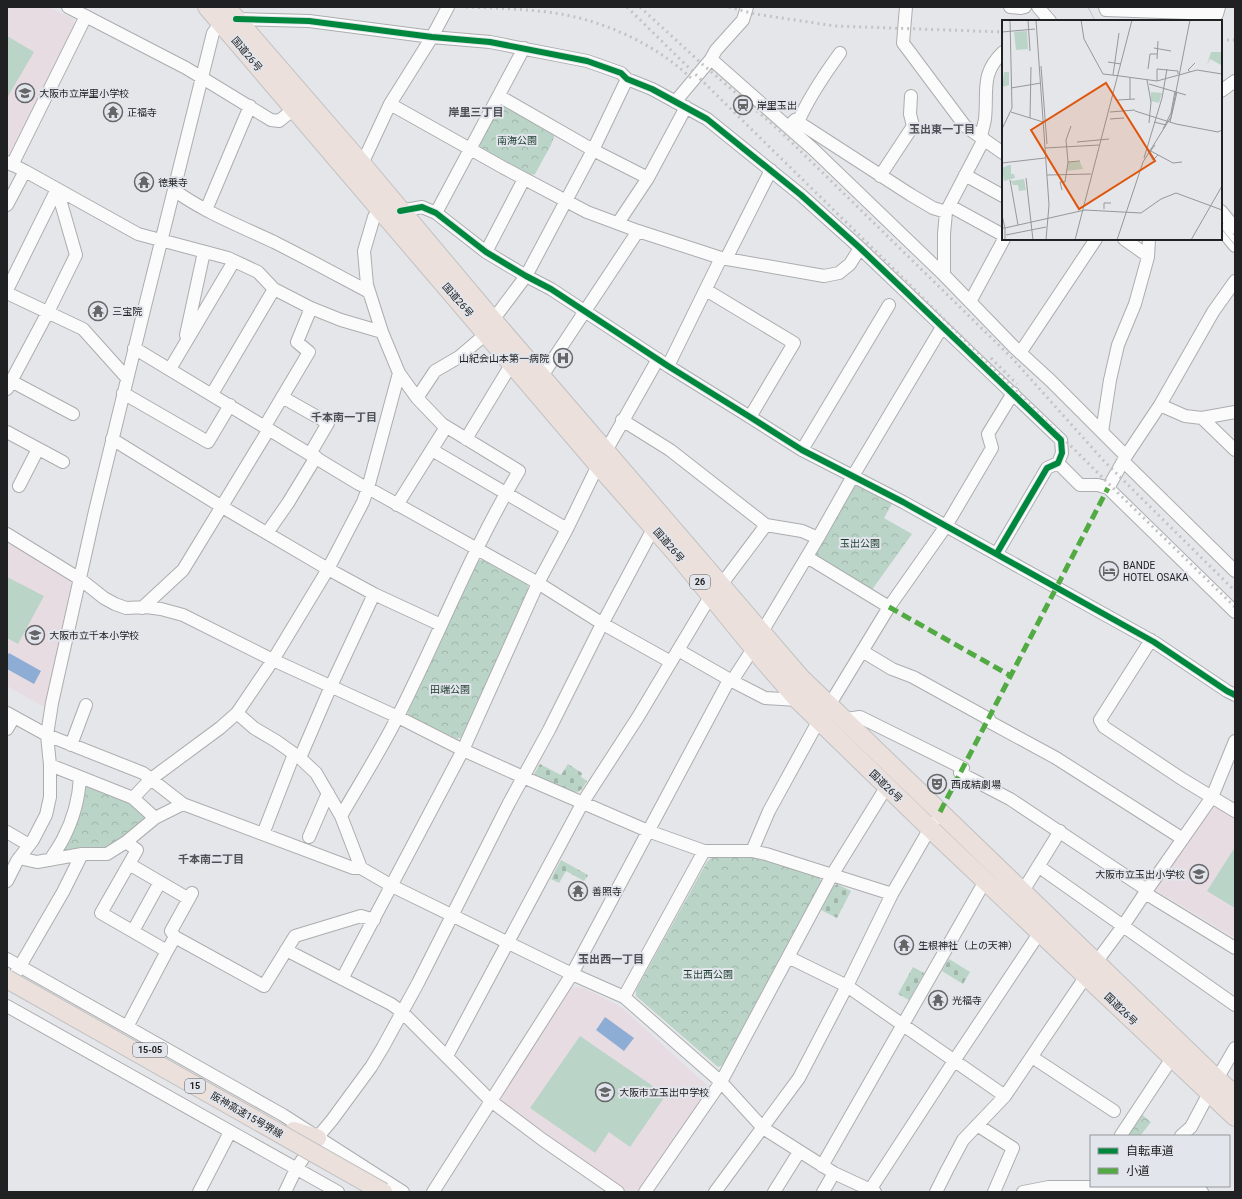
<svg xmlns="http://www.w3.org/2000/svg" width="1242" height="1199" viewBox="0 0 1242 1199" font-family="Roboto,'Noto Sans JP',sans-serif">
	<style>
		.education { fill: #e8dce3 }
		.forest { fill: url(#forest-crowns) }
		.cemetery { fill: url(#cemetery-stones) }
		.pitch { fill: #bad4c7 }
		.water { fill: #8eadd5 }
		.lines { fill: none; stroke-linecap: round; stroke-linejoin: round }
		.minor-casing { stroke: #acadaf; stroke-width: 14 }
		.highway-casing { stroke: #c0c1c3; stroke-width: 20 }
		.minor { stroke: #fbfbfc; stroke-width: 12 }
		.highway { stroke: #ebe0db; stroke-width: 18 }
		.tram { stroke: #c3c3c4; stroke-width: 1 }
		.rail { stroke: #c3c3c4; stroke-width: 3; stroke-dasharray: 2 4; stroke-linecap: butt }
		.highway-bridge-casing { stroke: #c0c1c3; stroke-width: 20; stroke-linecap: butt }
		.highway-bridge { stroke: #ebe0db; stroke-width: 18 }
		.quiet { stroke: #52aa43; stroke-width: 5; stroke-dasharray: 10 5; stroke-linecap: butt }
		.cycleway-casing { stroke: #e2e5eb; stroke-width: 8 }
		.cycleway { stroke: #00873e; stroke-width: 6 }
		.labels { text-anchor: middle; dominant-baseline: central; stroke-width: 4; stroke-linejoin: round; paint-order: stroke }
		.shield { fill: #e2e5eb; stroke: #5a5c5f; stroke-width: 1 }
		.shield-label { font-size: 9px; font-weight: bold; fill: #202123 }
		.street-label { font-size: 10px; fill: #202123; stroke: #e2e5eb }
		.poi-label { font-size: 10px; fill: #202123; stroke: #e2e5eb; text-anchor: start }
		.park-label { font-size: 10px; fill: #193b2a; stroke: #e2e5eb }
		.neighbourhood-label { font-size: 11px; font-weight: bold; fill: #4e5055; stroke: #e2e5eb }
		.inset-road { fill: none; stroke: #96979a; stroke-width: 1 }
		.view { fill: #de560d; fill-opacity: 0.15; stroke: #de560d; stroke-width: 2 }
		.inset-edge { fill: none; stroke: #202123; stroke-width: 2 }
	</style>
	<defs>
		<pattern id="forest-crowns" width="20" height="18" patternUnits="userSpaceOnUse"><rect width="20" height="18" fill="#bad4c7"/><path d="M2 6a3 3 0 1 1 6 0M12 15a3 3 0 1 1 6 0" fill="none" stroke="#a0b6ab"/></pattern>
		<pattern id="cemetery-stones" width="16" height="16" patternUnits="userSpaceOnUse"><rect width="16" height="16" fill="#bad4c7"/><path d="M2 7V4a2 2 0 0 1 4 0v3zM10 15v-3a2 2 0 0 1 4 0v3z" fill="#a0b6ab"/></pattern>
	</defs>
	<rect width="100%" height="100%" fill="#e4e6e9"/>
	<path class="education" d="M7,7H49L74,19V30L11,156L7,158Z
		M7,538L72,579L74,584L48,709L7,686Z
		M1211,803L1235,814V938L1155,890L1154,886Z
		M582,987L621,1007L710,1088L636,1192H627L502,1102L500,1096L570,988Z"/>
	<path class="forest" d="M506,106L555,134L551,145L535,174L530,175L480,148L479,144L500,107Z
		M853,482L894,500L884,518L912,534L871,591L810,555Z
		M483,559L527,584L529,590L462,737L457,739L409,716L407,711L476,562Z
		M85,783L128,798L148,819L114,845L95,851L63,855V845Z
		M712,857L758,858L818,876L822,882L723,1065L718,1067L636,996V990L707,862Z
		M1140,1113L1151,1122L1140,1136H1128L1127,1135Z"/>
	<path class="cemetery" d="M540,764L561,775L568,764L582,773L581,777L587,781L582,789L576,793L537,778L534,774Z
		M561,860L588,875L584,881L566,871L559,883L551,879Z
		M837,884L851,891L837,918L821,910L832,888Z
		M949,959L970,972L963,984L942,971Z
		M913,967L924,973L909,1000L898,994Z"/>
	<path class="pitch" d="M7,36L34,52L7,98Z
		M7,577L44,596L18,644L7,638Z
		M1235,847V908L1207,891Z
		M580,1036L666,1095L630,1147L609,1132L595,1153L530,1108Z"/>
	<path class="water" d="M9,653L41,671L34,684L7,669V656Z
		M605,1017L634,1038L624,1051L596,1030Z"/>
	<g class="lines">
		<defs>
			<path id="minor" d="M68,7L186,68L271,120L279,121L294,109
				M906,7L903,43L965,126L1003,153
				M1010,7L1021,8L1025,7
				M1038,7L1050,21
				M1105,7L1106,10L1217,14L1219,7
				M236,19L309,21L432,37L490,42L587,61L621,73L627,79L652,89L707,119L801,195L860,248L1061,440L1062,453L1058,463L1047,468L997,553
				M711,59L788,127L795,120L911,195L933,208L946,212
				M1221,91L1235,81
				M499,96L593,150L648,178
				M675,102L711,59L716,50L743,20L747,7
				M390,104L504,168L587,212L638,231L721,258L824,276L839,273L850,264L860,248
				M798,122C809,97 824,75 840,53
				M788,127L813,149L944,275L1015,348L1051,381L1126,456
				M981,137C982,131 984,125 985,119C988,91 980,74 1003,52
				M7,162L25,171L138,234L228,258L258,272L274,289L311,308L341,320L382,332
				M362,164L390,104L432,37L448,7
				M12,165L86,16
				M965,175L1003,196
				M880,176L913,126L910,114L911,96
				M174,190C204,212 240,226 274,242C306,258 337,275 369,292
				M7,205L25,171
				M950,206L1003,235
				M206,210L250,106
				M400,211L422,207L436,213L486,252L526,276L551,289L668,366L750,417L802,450L903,502L1154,642L1227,691L1235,695
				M1221,211L1235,228
				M436,213L524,48
				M618,223L648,178L686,107
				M1221,229L1235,246
				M1124,239L1148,256
				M486,252L524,179
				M726,259L771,170
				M944,275V234L946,212L984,139
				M7,290L57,189
				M706,290L794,343L750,417
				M7,293L83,329L127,378
				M970,302L1004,239
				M493,320L526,276L593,150L627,79
				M186,335L204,252
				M134,348L359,484L368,488L399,373L382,332L367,285L364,251L374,217L380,208
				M1020,353L1096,239
				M668,366L721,258
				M170,369L234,261
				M542,376L638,231
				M11,381L73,414
				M7,389L48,312L76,255L57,189
				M123,393L208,442L230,405
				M212,394L274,289
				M282,397L328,423L310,454
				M417,398L435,371L459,357L487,333
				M1160,405L1185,416L1202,418L1235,412
				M1202,418L1235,450
				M622,420L670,450L766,525L802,531L818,538
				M265,426L309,352L297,342L311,308
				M7,432L63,462
				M1102,432L1110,380L1118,345L1135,304L1148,257L1149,239
				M112,439L224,508L328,569L374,594L441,625
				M466,439L512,363
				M432,450L567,529
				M802,450L889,305
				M1123,461L1235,571
				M1058,463L1080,485H1098L1108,488L1235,612
				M19,486L38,449
				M1108,488L1126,456L1160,405L1213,312L1235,281
				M397,505L446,427
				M267,533L288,503L316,457
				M7,534L80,579L104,598L115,604L126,608L146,607L161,609L183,615L273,660L398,717L463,750L523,777L648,831L704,851H752L766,854L892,894
				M807,557L889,607
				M721,585L766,525
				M142,608L183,570L269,429
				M762,632L818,538L853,476L942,327
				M1151,640L1100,720L1104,727L1182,779L1235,811
				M754,647L732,681L765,698L798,700
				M678,650L732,681
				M862,651L892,669L913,677L989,719
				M830,704L889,607L946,526L992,448L988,434L1013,393
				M7,713L47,735L143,773L183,804L353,868H361
				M237,713L254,728L276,741L300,758L316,773L341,816L361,868L392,886L572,974L624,997L721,1082L763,1128L834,1173L823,1192
				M845,719L860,717L963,768
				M988,721L1056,758L1183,839
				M7,729L14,717
				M71,745L86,705
				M300,758L331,686L374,594
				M50,765L133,798L155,818L183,804
				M960,773L1010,799L1147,890
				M133,798L151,779L220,728L237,713L273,660L328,569L363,502L368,488L538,583L603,624L671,662
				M341,816C360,783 381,750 398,716C439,635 472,549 519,471L442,424L417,398L399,373
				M7,832L29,845
				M263,834L294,754
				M309,837L328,793
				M126,842L137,850L101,913L167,951L175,937L264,986L295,936L361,916L374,920
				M752,851L769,811L819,720
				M19,858L37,862L82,854H107L126,842L155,818
				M50,860C54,853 59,847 63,839C73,820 79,798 80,777
				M129,864L189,899
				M1038,866L1235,1005
				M7,881L17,861L33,840L46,815L50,797V765L47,735L52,703L95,511L145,306L213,33L221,22
				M1023,891L1060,831
				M1145,893L1235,948
				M133,931L160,882
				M175,937L171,931L192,893
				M286,950L391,1004L402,1012L491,1101L543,1140L618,1192
				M788,957L847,986L1005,1096
				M7,959L283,1115L403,1192
				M16,973L63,892L82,854
				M342,979L463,750L538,583L567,529L598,465L658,359
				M624,997L704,851
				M7,1006L338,1192
				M127,1027L167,951
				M447,1056L583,802L638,717L711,595
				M1032,1057L1114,1111
				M1217,1079L1235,1048
				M977,1125L1013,1148L994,1192
				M1122,1136L1121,1135L1172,1058
				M1181,1136L1191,1127L1209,1093
				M822,1166L985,881
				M834,1173L875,1192
				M870,1190L954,1061L1040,932
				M199,1192L230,1132
				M285,1192L296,1169L317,1138L332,1120L371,1067L383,1047L418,983L509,803L549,730L599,630L654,527
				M433,1192L572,974L729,680
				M645,1192L721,1082L832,875L887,786
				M715,1192L799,1078L847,986L892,894L933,823
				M774,1192L799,1152
				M936,1192L947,1170L963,1140L1005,1096L1086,976L1123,926L1147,890L1212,797L1235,741
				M1023,1192L1049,1187H1089L1187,1189L1202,1192"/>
			<path id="highway" d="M207,7L598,465L680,558L764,661L798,700L940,838L1235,1117
				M226,7L362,164L493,320L801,678L1217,1079L1235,1095
				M294,1131L317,1138"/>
		</defs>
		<use href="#minor" class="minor-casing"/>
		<use href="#highway" class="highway-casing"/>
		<use href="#minor" class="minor"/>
		<use href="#highway" class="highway"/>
		<path class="tram" d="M1088,7L1095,21
			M1221,228L1235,245"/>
		<path class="rail" d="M466,7C496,8 526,9 555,13C605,21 656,44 693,80
			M627,7L907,282L1116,491L1235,607
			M640,7L701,63L779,130L1012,358L1103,460L1235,591
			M729,7L755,14L835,26L1003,32
			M1221,40H1235
			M991,358L1017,384"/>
		<defs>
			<path id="highway-bridge" d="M7,979L383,1192"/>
		</defs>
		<use href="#highway-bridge" class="highway-bridge-casing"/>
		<use href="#highway-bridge" class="highway-bridge"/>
		<path class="quiet" d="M889,607L1011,676
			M940,812L1108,488"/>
		<defs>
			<path id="cycleway" d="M236,19L309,21L432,37L490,42L587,61L621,73L627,79L652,89L707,119L801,195L860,248L1061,440L1062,453L1058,463L1047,468L997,553
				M400,211L422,207L436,213L486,252L526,276L551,289L668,366L750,417L802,450L903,502L1154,642L1227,691L1235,695"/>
		</defs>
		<use href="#cycleway" class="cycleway-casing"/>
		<use href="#cycleway" class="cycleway"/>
	</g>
	<defs>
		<symbol id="school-ring" viewBox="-11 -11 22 22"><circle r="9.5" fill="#e2e5eb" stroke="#656668" stroke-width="1.5"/><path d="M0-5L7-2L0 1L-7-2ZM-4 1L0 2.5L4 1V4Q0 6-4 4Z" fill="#656668"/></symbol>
		<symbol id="station-ring" viewBox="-11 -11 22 22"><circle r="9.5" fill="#e2e5eb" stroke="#656668" stroke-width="1.5"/><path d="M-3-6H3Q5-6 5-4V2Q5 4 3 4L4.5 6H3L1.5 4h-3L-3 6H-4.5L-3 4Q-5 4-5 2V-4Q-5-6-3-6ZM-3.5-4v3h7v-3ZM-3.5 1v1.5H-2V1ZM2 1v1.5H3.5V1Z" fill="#656668"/></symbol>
		<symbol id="temple-ring" viewBox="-11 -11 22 22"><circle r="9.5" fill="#e2e5eb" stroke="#656668" stroke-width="1.5"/><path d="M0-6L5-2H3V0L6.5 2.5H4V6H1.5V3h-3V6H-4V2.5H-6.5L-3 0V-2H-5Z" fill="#656668"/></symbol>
		<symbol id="hospital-ring" viewBox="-11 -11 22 22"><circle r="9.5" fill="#e2e5eb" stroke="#656668" stroke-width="1.5"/><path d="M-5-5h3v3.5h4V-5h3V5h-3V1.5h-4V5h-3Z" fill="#656668"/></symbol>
		<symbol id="hotel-ring" viewBox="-11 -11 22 22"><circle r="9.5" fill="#e2e5eb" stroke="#656668" stroke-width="1.5"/><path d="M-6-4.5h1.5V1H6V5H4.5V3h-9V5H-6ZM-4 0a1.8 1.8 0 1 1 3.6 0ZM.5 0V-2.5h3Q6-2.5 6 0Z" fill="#656668"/></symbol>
		<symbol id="theatre-ring" viewBox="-11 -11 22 22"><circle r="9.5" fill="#e2e5eb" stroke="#656668" stroke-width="1.5"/><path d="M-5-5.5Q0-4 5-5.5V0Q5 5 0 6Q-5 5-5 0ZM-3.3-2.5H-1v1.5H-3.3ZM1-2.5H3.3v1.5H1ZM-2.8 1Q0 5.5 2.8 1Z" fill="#656668"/></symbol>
	</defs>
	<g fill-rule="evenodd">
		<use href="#school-ring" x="14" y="82" width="22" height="22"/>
		<use href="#station-ring" x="732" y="94" width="22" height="22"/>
		<use href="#temple-ring" x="102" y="101" width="22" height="22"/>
		<use href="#temple-ring" x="133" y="171" width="22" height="22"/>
		<use href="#temple-ring" x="87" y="300" width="22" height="22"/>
		<use href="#hospital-ring" x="552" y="347" width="22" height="22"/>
		<use href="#hotel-ring" x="1098" y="560" width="22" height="22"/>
		<use href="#school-ring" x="24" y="624" width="22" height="22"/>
		<use href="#theatre-ring" x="926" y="773" width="22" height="22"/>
		<use href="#school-ring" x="1188" y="863" width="22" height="22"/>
		<use href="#temple-ring" x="567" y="880" width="22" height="22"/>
		<use href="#temple-ring" x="893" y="934" width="22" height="22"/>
		<use href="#temple-ring" x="927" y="989" width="22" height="22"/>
		<use href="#school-ring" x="594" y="1081" width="22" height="22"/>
	</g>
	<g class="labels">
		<g class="shield">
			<rect x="690" y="575" width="20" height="14" rx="3"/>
			<rect x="133" y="1043" width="34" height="14" rx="3"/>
			<rect x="185" y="1079" width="20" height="14" rx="3"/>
		</g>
		<g class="shield-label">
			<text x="700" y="582">26</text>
			<text x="150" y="1050">15-05</text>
			<text x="195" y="1086">15</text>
		</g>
		<g class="street-label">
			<text transform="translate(247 54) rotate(50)">国道26号</text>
			<text transform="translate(458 300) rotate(49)">国道26号</text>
			<text transform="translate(669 545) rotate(49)">国道26号</text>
			<text transform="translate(886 786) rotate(44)">国道26号</text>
			<text transform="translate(1121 1009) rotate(44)">国道26号</text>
			<text transform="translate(247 1115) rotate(30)">阪神高速15号堺線</text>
		</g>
		<g class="poi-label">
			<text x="39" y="93">大阪市立岸里小学校</text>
			<text x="757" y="105">岸里玉出</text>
			<text x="127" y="112">正福寺</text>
			<text x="158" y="182">徳乗寺</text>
			<text x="112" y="311">三宝院</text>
			<text x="549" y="358" text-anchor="end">山紀会山本第一病院</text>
			<text x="1123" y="565">BANDE<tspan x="1123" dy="12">HOTEL OSAKA</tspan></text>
			<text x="49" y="635">大阪市立千本小学校</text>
			<text x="951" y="784">西成結劇場</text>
			<text x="1185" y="874" text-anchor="end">大阪市立玉出小学校</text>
			<text x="592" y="891">善照寺</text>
			<text x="918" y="945">生根神社（上の天神）</text>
			<text x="952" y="1000">光福寺</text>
			<text x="619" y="1092">大阪市立玉出中学校</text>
		</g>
		<g class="park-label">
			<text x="517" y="140">南海公園</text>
			<text x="860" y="543">玉出公園</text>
			<text x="450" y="689">田端公園</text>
			<text x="708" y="974">玉出西公園</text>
		</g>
		<g class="neighbourhood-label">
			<text x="476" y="112">岸里三丁目</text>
			<text x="942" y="129">玉出東一丁目</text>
			<text x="344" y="417">千本南一丁目</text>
			<text x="211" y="859">千本南二丁目</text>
			<text x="611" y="959">玉出西一丁目</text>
		</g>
	</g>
	<g transform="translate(1002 20)">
		<rect width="220" height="220" fill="#e4e6e9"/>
		<path d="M209,32H219V45L208,39L205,45ZM149,72L160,73L157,83L149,81ZM66,142H78L81,149L65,151ZM7,145H9V154H12L13,158L2,161L0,148ZM22,159L24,170L17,171L16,165H11L9,161Z" fill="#bad4c7"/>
		<path d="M25,11L26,29L14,30L12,12ZM2,52H7V65L0,67Z" fill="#bad4c7"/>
		<path class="inset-road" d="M26,0L28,31M34,0L47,185L44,220M79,0L82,19L101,54L118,56M0,12L33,9M152,28L169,31M155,39L156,21M106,42L119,44M39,46L45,124M146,49L148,34H155M188,52L186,50L193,43M111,55L117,13M118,56L155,61L195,50L220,54M128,58V79M145,60L149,82L147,103M155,61V49L176,51V54M147,64L184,75M9,68L39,63M116,80L133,79M133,91L174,104L216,112L220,110M9,92L41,102M108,92L133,90M28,98L29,47M108,99L122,98M152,102L164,105M168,102L175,72M0,109L10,88L8,0M161,109L169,93L173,71M75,122L107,119M153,125L147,133L151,140L156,135M43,128L97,125M147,130L171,143L180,142M142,138L160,78L165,49M66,142L78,141M0,143L43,138M45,155L89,154M24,158L31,220M8,160L16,205M60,170L58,162H63L66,142L64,120L69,106M102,189V183H109M0,195L3,208L83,190L139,193L159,179L174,173L220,190M0,208H3V220M4,215L44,207M73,220L130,0M115,220L141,142L169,97L188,0M189,220L220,166"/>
		<path class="view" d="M104,63L153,141L77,189L29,110Z"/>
		<rect width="220" height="220" class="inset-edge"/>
	</g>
	<rect width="1242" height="1199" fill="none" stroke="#202123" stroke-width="16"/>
	<rect x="1090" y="1135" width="140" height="52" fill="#e2e5eb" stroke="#94979b"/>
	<rect x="1098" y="1148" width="20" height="6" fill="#00873e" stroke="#94979b"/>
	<text x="1126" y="1155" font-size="12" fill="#202123">自転車道</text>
	<rect x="1098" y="1168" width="20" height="6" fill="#52aa43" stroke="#94979b"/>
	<text x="1126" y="1175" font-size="12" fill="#202123">小道</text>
</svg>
